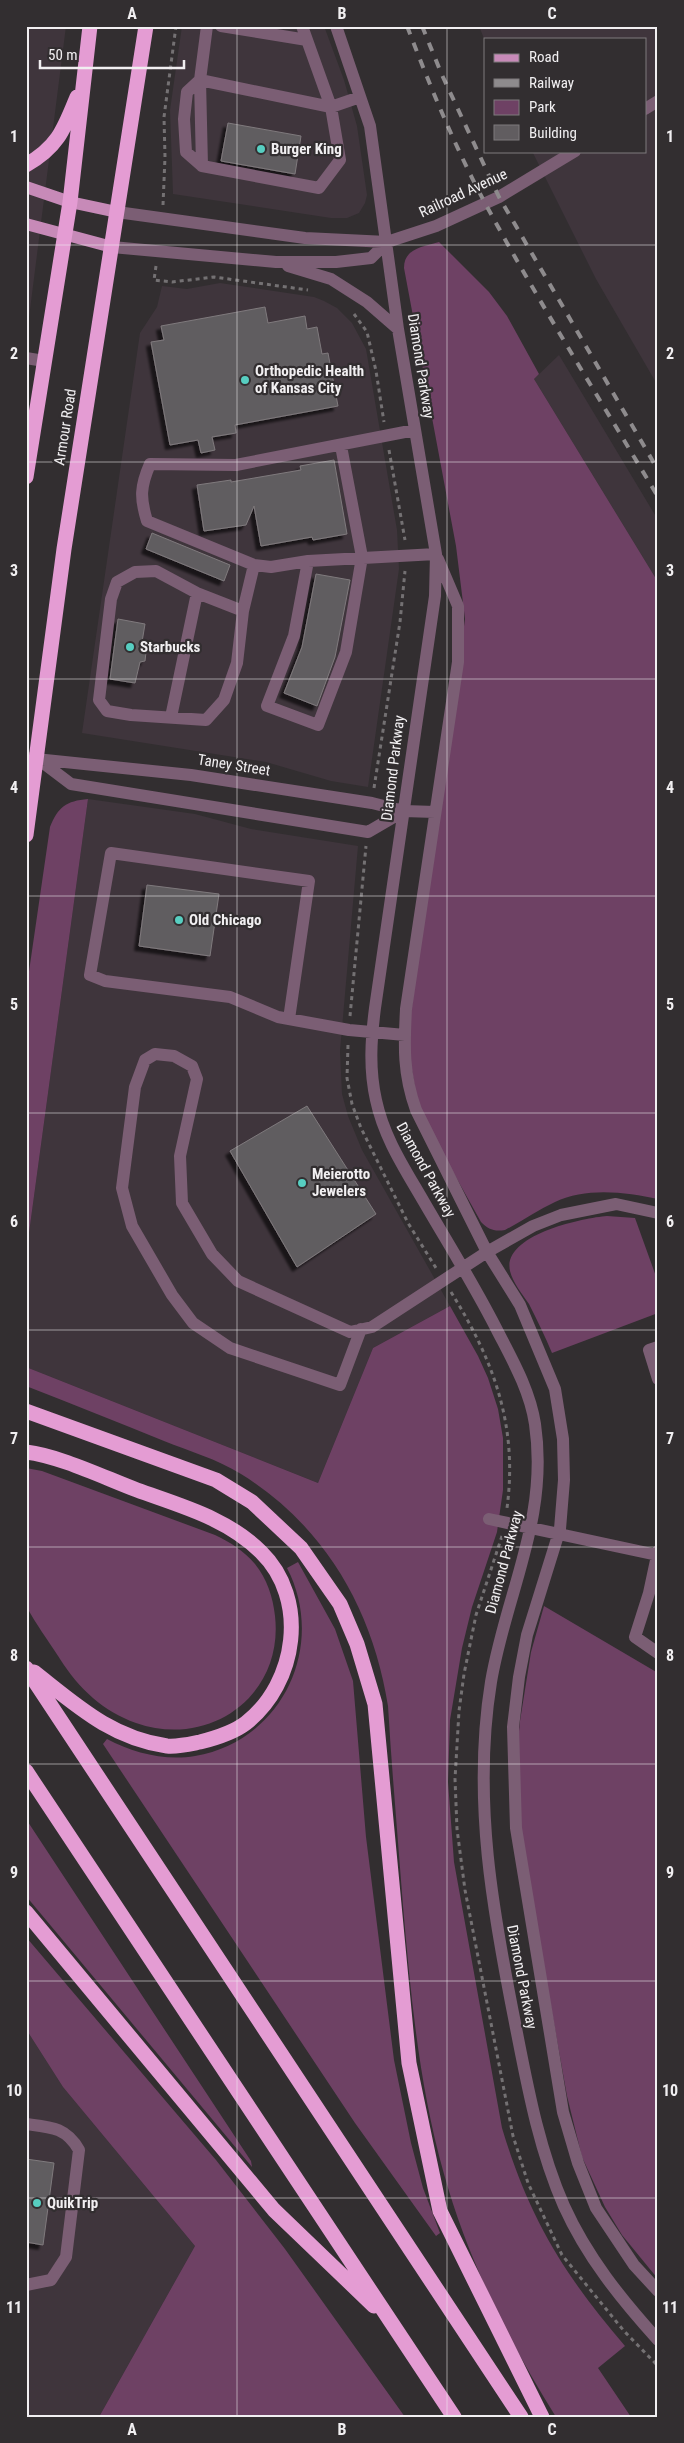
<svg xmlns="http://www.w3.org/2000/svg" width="684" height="2443" viewBox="0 0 684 2443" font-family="'Roboto Condensed',sans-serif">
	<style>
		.built { fill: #3f353c }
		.green { fill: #6e4164 }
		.building { fill: #615d60; stroke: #7f7a7d; filter: url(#shadow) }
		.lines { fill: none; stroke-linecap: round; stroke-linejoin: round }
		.path { stroke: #747173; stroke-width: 3; stroke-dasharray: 4 4; stroke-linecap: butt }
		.minor { stroke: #7b5e74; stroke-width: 12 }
		.major { stroke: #c78ab8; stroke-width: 12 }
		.highway { stroke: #e49cd3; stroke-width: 15 }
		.rail { stroke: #8e8b8d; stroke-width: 4; stroke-dasharray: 9 9; stroke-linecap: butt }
		.grid { fill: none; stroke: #f1eff1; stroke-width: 1; stroke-opacity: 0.55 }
		.poi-dot { fill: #57cec1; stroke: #322e30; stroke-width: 2 }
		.labels { text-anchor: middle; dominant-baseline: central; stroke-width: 4.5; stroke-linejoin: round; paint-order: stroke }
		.poi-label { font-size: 15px; font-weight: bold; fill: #f1eff1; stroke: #322e30; text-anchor: start }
		.street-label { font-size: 15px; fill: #f1eff1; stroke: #322e30 }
		.neatline { fill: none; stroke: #f1eff1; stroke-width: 2 }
		.grid-label { font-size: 16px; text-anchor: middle; font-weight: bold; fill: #f1eff1 }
	</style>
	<defs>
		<filter id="shadow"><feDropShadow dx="-4.5" dy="4.5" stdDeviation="1" flood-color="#0009"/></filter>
	</defs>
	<rect width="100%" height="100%" fill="#322e30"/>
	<path class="built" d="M26,26H66L26,341Z
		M182,26H324L344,80L357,126L367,195L365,203L359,213L347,218H331L173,194L170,110Z
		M479,26H658V386L596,279L532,151H645V39H485V41Z
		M220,283L314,297L324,301L337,308L352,323L366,349L397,530L399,569L368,787L331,781L266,762L82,733L140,333L157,307L162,286L187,289Z
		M559,355L658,520V582L534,379Z
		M88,799L195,814L251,829L358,846L340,1051L342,1094L348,1116L362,1150L450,1306L373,1348L318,1483L26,1367V1255Z
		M26,2029L63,2087L195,2246L99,2417H26Z"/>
	<path class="green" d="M439,242L489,292L507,316L539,374L534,379L658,582V1199C626,1192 586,1187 555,1202C538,1210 522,1221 505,1230C494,1232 488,1229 481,1222L419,1111L407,1042L465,619L456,546L404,268C404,248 423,247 439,242Z
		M88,799L26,1255V992L50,827C58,807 66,801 88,799Z
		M607,1216L635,1218L658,1282V1313L552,1353C545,1336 537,1320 529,1304C522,1294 513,1283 510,1271C502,1235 582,1218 607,1216Z
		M450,1306L478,1356L488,1378L498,1409L503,1438V1490L497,1532L472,1607L462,1648L450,1720L448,1782L454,1862L502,2128C529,2218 564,2275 625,2346L598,2368L631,2417H556C509,2342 468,2260 444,2174C419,2085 411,1998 403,1906C398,1839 392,1773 388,1706C373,1610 325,1526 241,1474C217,1459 189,1451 164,1441C118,1422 72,1404 26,1386V1367L318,1483L373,1348Z
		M26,1468L42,1471L215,1535C230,1542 244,1551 255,1564C267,1579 273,1597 275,1616C284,1695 210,1749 136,1723C103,1711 79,1689 60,1659C53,1647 29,1615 26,1604C24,1595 26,1580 26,1570C26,1536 26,1502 26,1468Z
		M298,1562L335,1629L353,1681L366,1837L394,2060L411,2143L423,2188L440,2233L436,2236L355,2123L103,1744L107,1739C133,1753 165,1761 195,1756C283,1741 327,1645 287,1568Z
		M544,1606L658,1673V2279L622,2235L605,2207L582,2157L567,2096L520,1833L516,1760L520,1721L531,1652Z
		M26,1819L251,2161L252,2167L26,1896Z
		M26,1937L216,2160L285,2249L405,2417H99L195,2246L63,2087L26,2029Z"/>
	<path class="building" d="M228,123L301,136L295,174L221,161Z
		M265,307L268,323L305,316L307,329L317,327L322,354L328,353L338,406L235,425L236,433L212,437L215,450L201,453L198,440L170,445L151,342L164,340L161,326Z
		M334,460L347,534L313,540L312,537L261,546L254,506L246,525L204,531L197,485L231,480V482L301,470L300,466Z
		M152,533L230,565L224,581L146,549Z
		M316,574L350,580L335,657L317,706L284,693L302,647Z
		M118,619L145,624L142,642L147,643L145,661L140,662L135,683L110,679Z
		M147,885L219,894L210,956L139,946Z
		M307,1106L376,1214L297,1267L230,1151Z
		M26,2159L54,2163L43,2245L26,2242Z"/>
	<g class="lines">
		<path class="path" d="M163,205L165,157L164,117L176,26
			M156,266L154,280L172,282L214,277L308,290
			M354,314L367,332L376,371L384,422
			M389,450L405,540
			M374,788L400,622L405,571
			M350,1016L366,846
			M348,1045L347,1078L352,1104L361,1128L408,1223L436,1268
			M451,1292C494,1361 518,1426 507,1508
			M502,1536L476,1615L464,1674L459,1711L455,1779L457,1829L465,1890L513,2136L528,2183L562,2255L624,2331L658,2366"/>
		<path class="minor" d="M207,26L200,80L202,166L319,188L340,160L331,107L302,26
			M221,26L307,40
			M336,26L370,126L398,329L436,554L435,596L375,1008C371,1039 369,1069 376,1100C384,1138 405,1169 424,1202C449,1245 476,1288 498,1332C513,1361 530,1391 535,1424C549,1519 506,1593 491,1682C472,1799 493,1913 516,2028C528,2089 539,2149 564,2206C587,2257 621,2299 658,2340
			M200,80L331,107L360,97
			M200,80L187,92L184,119L186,152L202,166
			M645,109L658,101
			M117,212L305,238L387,242L436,226L499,197L575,151
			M112,247L276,262H336L371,258L387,242
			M288,266L331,279L367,302L398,329
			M26,358L44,361
			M415,430L236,465L150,464C140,487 140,498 147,521L254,565L271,567L308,561L436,554
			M438,559L458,606V662L406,1009C404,1046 403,1074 416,1110L487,1252L520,1305L555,1389L563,1439L564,1480L560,1529L527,1635L519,1677L513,1727L516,1828L563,2112L578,2163L596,2208L634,2265L658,2291
			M308,561L294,636L267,706L318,725L346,652L362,557L341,446
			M243,611L237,663L224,700L206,720L131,715L107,711L99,700L111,599L117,582L135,572L156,571L197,593L243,611L254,565
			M171,717L197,593
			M26,758L191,775L372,803L404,811L435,812
			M38,759L71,784L368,832L404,811
			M289,1019L309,881L111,853L90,975L105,981L230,997L278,1017L349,1030L405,1035
			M361,1329L340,1385L230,1348L193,1323L172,1295L132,1226L122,1188L135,1087L145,1060L155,1054L174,1056L192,1066L197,1079L180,1156L182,1203L212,1254L238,1281L350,1332L372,1327L487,1252L533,1226L561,1215L616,1204L658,1213
			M658,1347L649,1350L658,1379
			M489,1519L657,1555
			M658,1551L649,1593L635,1637L658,1653
			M26,2124C50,2127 66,2127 79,2150L66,2257L51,2280L26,2285"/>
		<path class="major" d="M26,187L70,202L117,212
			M26,224L112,247"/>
		<path class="highway" d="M26,165C58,147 64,129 77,97
			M26,477L70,202L90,26
			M26,835L64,549L146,26
			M26,1411L216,1480L252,1502L301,1548L340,1604L357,1644L375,1704L409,2063L440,2211L542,2417
			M26,1452C60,1456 105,1478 137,1490C181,1506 227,1518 261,1552C309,1599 297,1683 246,1723C233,1733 216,1738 200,1742C190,1744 178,1747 167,1746C111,1738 76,1705 34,1672
			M26,1668L521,2417
			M26,1771L454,2417
			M26,1912L274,2210L374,2306"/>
		<path class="rail" d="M407,26C430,86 455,147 485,203C539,303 600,399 658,497
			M422,26L442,75L499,197L658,470"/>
	</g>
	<path class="grid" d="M237,26V2417M447,26V2417M26,245H658M26,462H658M26,679H658M26,896H658M26,1113H658M26,1330H658M26,1547H658M26,1764H658M26,1981H658M26,2198H658"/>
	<g class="poi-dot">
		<circle cx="261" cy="149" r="5"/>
		<circle cx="245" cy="380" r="5"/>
		<circle cx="130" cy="647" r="5"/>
		<circle cx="179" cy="920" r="5"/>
		<circle cx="302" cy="1183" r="5"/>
		<circle cx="37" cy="2203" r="5"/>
	</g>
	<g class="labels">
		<g class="poi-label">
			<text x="271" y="149">Burger King</text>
			<text x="255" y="371">Orthopedic Health<tspan x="255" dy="17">of Kansas City</tspan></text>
			<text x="140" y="647">Starbucks</text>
			<text x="189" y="920">Old Chicago</text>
			<text x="312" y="1174">Meierotto<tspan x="312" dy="17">Jewelers</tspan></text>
			<text x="47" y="2203">QuikTrip</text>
		</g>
		<g class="street-label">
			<text transform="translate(463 193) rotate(-25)">Railroad Avenue</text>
			<text transform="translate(421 366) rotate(81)">Diamond Parkway</text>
			<text transform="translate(65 427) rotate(-81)">Armour Road</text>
			<text transform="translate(234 765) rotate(9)">Taney Street</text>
			<text transform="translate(393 768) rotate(-83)">Diamond Parkway</text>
			<text transform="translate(426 1170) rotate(61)">Diamond Parkway</text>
			<text transform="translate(504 1562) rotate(-75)">Diamond Parkway</text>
			<text transform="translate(522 1977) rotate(79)">Diamond Parkway</text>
		</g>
	</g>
	<rect width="684" height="2443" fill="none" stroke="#322e30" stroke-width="55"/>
	<rect x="484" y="38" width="162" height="115" fill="#322e30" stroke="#7e7b7d"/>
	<rect x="494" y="54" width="25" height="8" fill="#c78ab8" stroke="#7e7b7d"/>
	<text x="529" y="62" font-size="15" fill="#f1eff1">Road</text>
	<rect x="494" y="79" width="25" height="8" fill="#8e8b8d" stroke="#7e7b7d"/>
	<text x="529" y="88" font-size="15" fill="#f1eff1">Railway</text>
	<rect x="494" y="100" width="25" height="15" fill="#6e4164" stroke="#7e7b7d"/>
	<text x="529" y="112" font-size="15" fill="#f1eff1">Park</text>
	<rect x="494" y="125" width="25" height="15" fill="#615d60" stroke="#7e7b7d"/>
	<text x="529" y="138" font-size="15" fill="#f1eff1">Building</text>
	<path d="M40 60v8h144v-8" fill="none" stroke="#f1eff1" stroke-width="2.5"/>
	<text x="48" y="60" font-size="15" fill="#f1eff1" stroke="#322e30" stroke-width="4" paint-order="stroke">50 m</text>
	<rect x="28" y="28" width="628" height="2388" class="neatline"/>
	<g class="grid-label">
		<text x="132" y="19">A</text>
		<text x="342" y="19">B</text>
		<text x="552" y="19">C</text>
		<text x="14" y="142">1</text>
		<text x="670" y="142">1</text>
		<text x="14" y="359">2</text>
		<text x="670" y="359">2</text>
		<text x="14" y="576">3</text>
		<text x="670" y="576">3</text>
		<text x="14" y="793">4</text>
		<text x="670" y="793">4</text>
		<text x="14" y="1010">5</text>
		<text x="670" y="1010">5</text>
		<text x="14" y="1227">6</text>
		<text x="670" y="1227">6</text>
		<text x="14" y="1444">7</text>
		<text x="670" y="1444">7</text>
		<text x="14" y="1661">8</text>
		<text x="670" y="1661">8</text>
		<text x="14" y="1878">9</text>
		<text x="670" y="1878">9</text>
		<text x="14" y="2096">10</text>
		<text x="670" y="2096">10</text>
		<text x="14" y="2313">11</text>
		<text x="670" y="2313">11</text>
		<text x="132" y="2435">A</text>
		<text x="342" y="2435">B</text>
		<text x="552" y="2435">C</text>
	</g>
</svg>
